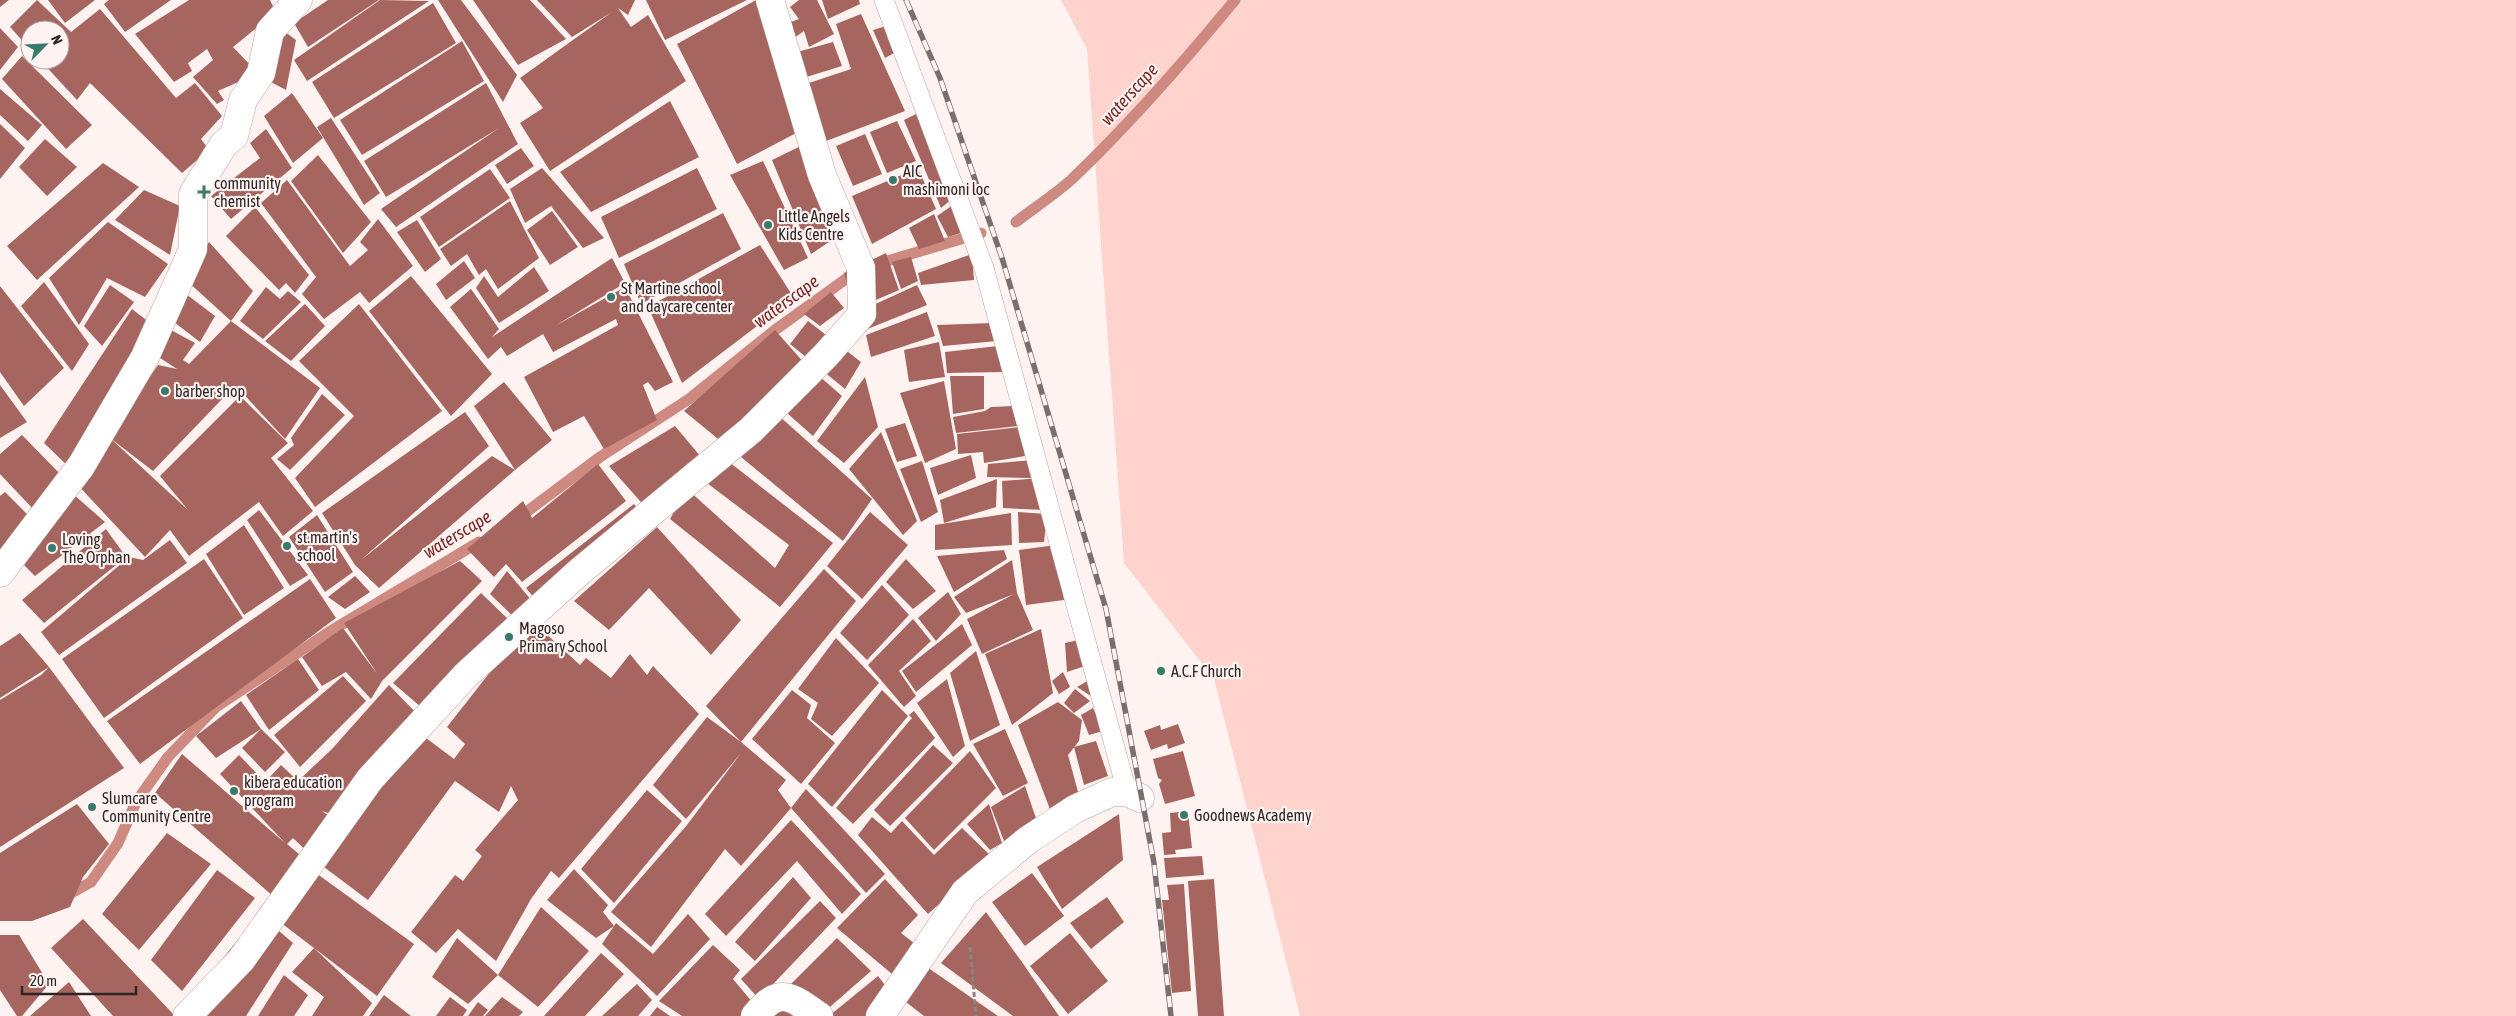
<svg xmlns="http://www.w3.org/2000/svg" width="2516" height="1016" viewBox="0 0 2516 1016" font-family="'Asap Condensed',sans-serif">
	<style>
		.green { fill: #ffd3cd }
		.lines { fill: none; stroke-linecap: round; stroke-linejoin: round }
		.stream { stroke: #ce8981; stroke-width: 11 }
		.building { fill: #a6655e }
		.service-casing { stroke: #b8a6a4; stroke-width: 20 }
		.minor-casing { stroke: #b8a6a4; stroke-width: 29 }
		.path { stroke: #8e8484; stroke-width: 3; stroke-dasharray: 5 2.5; stroke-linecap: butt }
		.service { stroke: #fff; stroke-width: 19 }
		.minor { stroke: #fff; stroke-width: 28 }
		.rail-casing { stroke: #786f6e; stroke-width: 5.5 }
		.rail { stroke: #fff3f2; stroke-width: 4; stroke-dasharray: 11; stroke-linecap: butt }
		.poi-dot { fill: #387a6b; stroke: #fff3f2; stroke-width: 2 }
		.labels { text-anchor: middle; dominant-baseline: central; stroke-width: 4.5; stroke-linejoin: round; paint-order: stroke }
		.poi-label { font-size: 16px; fill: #2d2525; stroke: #fff3f2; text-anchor: start }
		.water-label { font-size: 18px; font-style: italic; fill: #782521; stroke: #fff3f2 }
	</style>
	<rect width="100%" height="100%" fill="#fff3f2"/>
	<path class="green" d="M1061,0H2516V1016H1300L1214,679L1124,563L1087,49Z"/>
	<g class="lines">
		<path class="stream" d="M1016,222C1034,208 1054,195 1071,180C1130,124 1183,63 1235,0
			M874,265L981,233
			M517,519L600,457L689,399L775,330L857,271
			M66,896L91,882L118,843L136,802L168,757L216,707L329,632L479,542"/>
	</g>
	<path class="building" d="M0,0H9L0,7Z
		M37,0L71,32L100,9L176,98L195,83L222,116L201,139L209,150L182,173L90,83L77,100L40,60H60V30H30V49L10,27Z
		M48,0H95L65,23Z
		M109,0H171L125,32L104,4Z
		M189,0H270L276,12L233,47L258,73L218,91L224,100L217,104L193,77L213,60L207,49L188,63L192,71L174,82L135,34Z
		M328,0H379L308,47L294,23Z
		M380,0L429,1L307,81L294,60Z
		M438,0H461L517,75L503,102Z
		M473,0H530L566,39L518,65Z
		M537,0H635L628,15L618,8L631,27L648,15L686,81L550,171L520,123L543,108L520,78L612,12L572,37Z
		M646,0H747L665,40Z
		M756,0L802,130L737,164L677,44Z
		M799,0H817L834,34L809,47L804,31L784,45L775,28L799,19L790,7Z
		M822,0H859L860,4L828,19Z
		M433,3L456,43L334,118L312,82Z
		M861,14L905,111L821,143L803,85L851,69L836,24Z
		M886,26L896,52L885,58L873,30Z
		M0,28L18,47L0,70Z
		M281,29L296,40L286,90L267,80Z
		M462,41L484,81L362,155L340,120Z
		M833,42L842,66L800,79L790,54Z
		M22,56L92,125L66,149L2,79Z
		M486,83L518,144L396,227L381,209L499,128L386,197L364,161Z
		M0,89L42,125L28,141L0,115Z
		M292,93L323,138L293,163L264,116Z
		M670,101L699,157L591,212L560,172Z
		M918,113L952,199L941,208L904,120Z
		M331,118L380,193L364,205L317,127Z
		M897,121L916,161L887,173L870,132Z
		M0,124L25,148L0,179Z
		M266,129L292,168L231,219L211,196L260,158L250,143Z
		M865,134L882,174L853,186L836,146Z
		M45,139L77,167L47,196L19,167Z
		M809,142L850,228L811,254L772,160Z
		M521,148L534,166L507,184L495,165Z
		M318,155L371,222L343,253L291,181Z
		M763,161L808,258L784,270L730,175Z
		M103,163L139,187L37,280L7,246Z
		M542,168L604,238L583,248L551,206L525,223L510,189Z
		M697,168L717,209L619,258L601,217Z
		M918,168L936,209L872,244L852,196Z
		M490,169L510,198L439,247L420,217Z
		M287,180L350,266L368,250L360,242L378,219L413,266L369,303L360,292L324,319L302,294L316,277L261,203Z
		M144,190L180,206L170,255L115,220Z
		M510,201L539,258L498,289L486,269L479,275L467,254L451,266L440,249Z
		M953,205L964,232L948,237L937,216Z
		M255,207L309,275L295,293L286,283L279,290L226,236Z
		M552,211L578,247L550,265L527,230Z
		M723,213L741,249L641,304L624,264Z
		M934,214L945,241L919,249L909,228Z
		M417,220L441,259L425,272L397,232Z
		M108,222L168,264L145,297L107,278L79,325L49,278Z
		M209,242L253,291L231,321L186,280Z
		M760,245L794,298L682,383L648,307Z
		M886,253L899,290L855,309L844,273Z
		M972,254L974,280L921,285L918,273Z
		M911,257L918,281L901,289L892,262Z
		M612,258L625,283L555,326L625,287L673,382L655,391L648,382L643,385L657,420L604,449L584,416L553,432L524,377L618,325L616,319L553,352L543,334L507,356L501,347L488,359L450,307L471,289L499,329L492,337Z
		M464,261L475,278L446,300L436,284Z
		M534,267L549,291L499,323L476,288L484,276L498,297Z
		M411,276L492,374L451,416L369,311Z
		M44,282L89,344L72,371L21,306Z
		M110,285L134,302L102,346L84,326Z
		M917,285L927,305L865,330L858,312Z
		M0,286L64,368L24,406L0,372Z
		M266,287L280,299L288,291L301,302L263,339L240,321Z
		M831,292L844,308L820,326L804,314Z
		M186,294L215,316L200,342L170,319Z
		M305,304L325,326L291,361L265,341Z
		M359,304L442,411L315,507L295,478L354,416L299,361Z
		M132,309L154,326L73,471L44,443Z
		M927,312L935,336L871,357L866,335Z
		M231,321L320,388L285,439L237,387L225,396L153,471L110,438L188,510L160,476L240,396L288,443L271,458L313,511L283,536L259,502L189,556L170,530L145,557L75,482L158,365L177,369L157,356L171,330L195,343L183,360L189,364Z
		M808,321L861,362L845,389L790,344Z
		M993,323L997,341L943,346L937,325Z
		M775,330L806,365L734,452L684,411Z
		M939,342L945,377L909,382L904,350Z
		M998,346L1004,372L947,373L945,352Z
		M810,368L842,396L813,436L779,406Z
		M950,376H984V409L953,414Z
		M865,377L878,427L844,463L817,441Z
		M944,381L956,449L925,463L900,393Z
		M504,382L552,440L515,470L474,406Z
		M0,385L27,422L0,438Z
		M322,394L345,415L290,470L277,459L294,445L291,438Z
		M1014,406L1019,426L956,433L953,417L985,411L991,407Z
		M465,412L489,446L361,560L492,456L515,470L379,588L355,565L322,513Z
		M778,415L872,499L843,541L741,457Z
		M905,423L917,456L897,462L885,429Z
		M675,426L701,457L648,510L609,466Z
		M1021,427L1025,456L984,463L983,452L958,454L957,434Z
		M881,432L917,521L903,535L849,469Z
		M22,435L62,476L35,511L0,474V454Z
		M971,455L976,478L938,495L930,468Z
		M724,458L833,543L780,607L670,519L687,489L775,568L789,545L703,480Z
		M1033,460L1031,478L987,477L988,464Z
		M922,461L938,512L921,522L900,469Z
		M598,464L626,501L522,582L506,564L494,577L467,549L523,501L532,518Z
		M1040,478L1044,510L1003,508L1002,481Z
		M997,479L996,507L944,523L940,500Z
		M5,492L33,520L0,556V496Z
		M73,494L105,522L35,576L24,565Z
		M634,504L651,526L548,615L526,588Z
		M259,510L308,575L290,586L247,520Z
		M870,512L908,545L862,599L827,566Z
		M1018,512L1047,514L1044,542L1019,543Z
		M1011,513L1012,545L935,550V525Z
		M317,515L353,572L325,592L289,537Z
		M244,525L284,588L244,615L206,554Z
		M657,527L741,620L711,655L649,588L609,630L574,601Z
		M106,529L126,557L44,623L22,600Z
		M170,540L187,563L59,655L41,632L129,557L143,560Z
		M1056,545L1064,600L1026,605L1019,550Z
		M1004,550L1007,559L954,592L937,556Z
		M204,559L243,618L104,718L62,659Z
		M906,559L936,591L913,609L886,582Z
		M1012,560L1017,593L1033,630L982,654L967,619L1014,594L966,613L954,597Z
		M460,561L482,581L382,681L371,699L346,672L322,686L302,657L343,628L378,675L344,623Z
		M824,569L856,601L741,742L786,780L778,790L791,808L741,866L725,849L651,947L611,912L687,825L741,753L686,819L653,785L707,717L741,742L706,706Z
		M507,571L537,607L520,623L490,594Z
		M355,576L370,592L345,609L328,597Z
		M310,579L336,618L140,764L107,721Z
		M882,585L909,615L867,660L840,633Z
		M948,592L961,614L936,641L918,618Z
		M481,593L514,625L435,719L393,683Z
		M913,619L931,641L899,671L916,696L904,707L868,665Z
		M531,620L580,665L586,658L611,678L630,654L647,675L653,666L699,714L559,878L551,871L531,899L496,961L458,929L436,953L411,932L455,875L463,881L482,856L475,850L518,800L511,786L499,812L455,781L368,900L320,864L293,838L287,844L305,859L274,897L155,793L182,754L285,843L220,774L239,755L265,782L281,765L298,781L332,749L389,685L421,718L340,817L322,811L347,828L418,732L454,759L465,744L447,727Z
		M962,624L972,645L916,692L902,671Z
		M1041,629L1053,693L1012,725L985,654Z
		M20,633L49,667L0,698V646Z
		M836,638L879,683L832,736L811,719L818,703L798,689Z
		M1083,639L1085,666L1067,672L1065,643Z
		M976,651L1000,725L970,741L950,673Z
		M298,659L319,690L269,730L246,695Z
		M49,667L124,768L0,847V700L41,675Z
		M1063,672L1070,687L1059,694L1052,681Z
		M343,676L366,701L300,767L274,735Z
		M947,679L965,746L953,757L917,703Z
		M1091,679L1094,698L1077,687Z
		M1075,689L1090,701L1074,713L1064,703Z
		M792,690L811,705L807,718L835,743L801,784L752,739Z
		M882,690L908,716L832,807L808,784Z
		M241,701L261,729L285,752L265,772L242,748L261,729L216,758L196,736Z
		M1058,702L1082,720L1079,741L1068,755L1080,799L1051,812L1018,725Z
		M1093,708L1103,731L1089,735L1081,715Z
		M914,711L935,738L853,824L836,808L912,718L909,715Z
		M1178,724L1185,743L1168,749L1167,744L1151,750L1144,731L1160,725L1161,730Z
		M1005,729L1028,783L1003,796L973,744Z
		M1096,741L1108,776L1084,785L1074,747Z
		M933,745L953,763L890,826L874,810Z
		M970,751L996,788L934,850L905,818Z
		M1183,751L1195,796L1165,804L1159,784L1162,780L1158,778L1153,759Z
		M1025,786L1040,830L1007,849L991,807Z
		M806,789L885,874L866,893L791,808Z
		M647,790L682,821L614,903L581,869Z
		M77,804L109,844L83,877L70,907L32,921H0V853Z
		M989,804L1002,843L990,850L967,824Z
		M1188,811L1192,848L1175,850L1176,854L1164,855L1162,833L1171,832L1170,813Z
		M1119,814L1123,860L1062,909L1037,867Z
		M872,817L891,833L902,821L934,855L962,828L992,857L928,914L858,835Z
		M791,820L861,894L842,914L797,861L726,936L705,914Z
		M167,833L211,864L139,950L102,914Z
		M1202,856L1204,875L1166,878L1164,858Z
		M309,868L414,944L377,996L272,916Z
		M574,869L608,905L603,912L614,926L616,923L653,954L688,914L710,939L657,996L602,944L614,926L596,938L547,900Z
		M217,870L255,898L182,991L151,960Z
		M1032,873L1064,916L1025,946L992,902Z
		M793,877L811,898L755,961L735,942Z
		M885,879L918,915L901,933L923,950L898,979L837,928Z
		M1214,879L1224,1016H1198L1188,881Z
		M1184,884L1191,991L1172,993L1162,900H1169L1167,885Z
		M1107,897L1124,922L1091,949L1070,923Z
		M820,901L836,918L759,999L741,979Z
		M541,907L589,951L538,1007L498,975L468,1004L432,977L457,938L498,975Z
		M986,912L1024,965L1059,1016H1013L941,963Z
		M259,914L293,943L246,1016H207L188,1001Z
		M83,919L175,1016H113L51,948Z
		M1070,933L1108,981L1068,1014L1030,966Z
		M0,935H19L49,984L22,1016H17L0,990Z
		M837,938L871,971L823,1013L787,988Z
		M713,945L740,970L733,979L753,1003L742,1016H682L659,1001Z
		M314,948L372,1003L363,1016H312L324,997L292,972Z
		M601,953L624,974L585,1016H544Z
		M924,965L998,1016H924L902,999Z
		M284,975L308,995L294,1016H258Z
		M878,976L891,993L873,1016H829Z
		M69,982L91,1016H30Z
		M637,984L652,1000L638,1016H602Z
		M384,995L411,1016H369Z
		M450,997L467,1010L463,1016H436Z
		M502,997L523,1012L519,1016H485Z
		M478,1002L488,1010L483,1016H468Z
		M777,1005L794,1016H770Z
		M657,1007L670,1016H650Z"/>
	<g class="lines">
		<defs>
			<path id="service" d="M884,0L984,268L1127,792"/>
			<path id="minor" d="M0,573L81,466L145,357L193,249V194L224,144L234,136L243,100L261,73L270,31L298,0
				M187,1016L241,960L370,779L466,675L579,572L751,430L826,355L862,314L861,268L822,175L770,0
				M755,1016C779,986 791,996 819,1016
				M880,1016L965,892L1028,840L1075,809L1112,792H1127L1140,798"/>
		</defs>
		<use href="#service" class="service-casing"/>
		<use href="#minor" class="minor-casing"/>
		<path class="path" d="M970,947L976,1016"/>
		<use href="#service" class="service"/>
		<use href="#minor" class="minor"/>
		<defs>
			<path id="rail" d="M906,0L940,78L1002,258L1106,609L1154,863L1171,1016"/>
		</defs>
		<use href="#rail" class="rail-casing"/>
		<use href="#rail" class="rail"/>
	</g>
	<g class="poi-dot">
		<circle cx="893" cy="180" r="5"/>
		<path d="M201.5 184.5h5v5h5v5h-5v5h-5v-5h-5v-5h5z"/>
		<circle cx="768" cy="225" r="5"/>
		<circle cx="611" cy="297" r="5"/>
		<circle cx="165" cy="391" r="5"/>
		<circle cx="287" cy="546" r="5"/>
		<circle cx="52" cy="548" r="5"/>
		<circle cx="509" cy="637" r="5"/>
		<circle cx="1161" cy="671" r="5"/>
		<circle cx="234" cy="791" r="5"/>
		<circle cx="92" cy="807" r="5"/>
		<circle cx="1184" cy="815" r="5"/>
	</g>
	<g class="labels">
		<g class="poi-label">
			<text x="903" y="171">AIC<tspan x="903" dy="18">mashimoni loc</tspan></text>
			<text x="214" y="183">community<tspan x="214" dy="18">chemist</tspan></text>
			<text x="778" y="216">Little Angels<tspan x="778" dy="18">Kids Centre</tspan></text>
			<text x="621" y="288">St Martine school<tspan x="621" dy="18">and daycare center</tspan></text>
			<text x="175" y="391">barber shop</text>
			<text x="297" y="537">st.martin's<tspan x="297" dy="18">school</tspan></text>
			<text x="62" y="539">Loving<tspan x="62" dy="18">The Orphan</tspan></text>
			<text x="519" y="628">Magoso<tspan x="519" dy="18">Primary School</tspan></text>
			<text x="1171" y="671">A.C.F Church</text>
			<text x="244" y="782">kibera education<tspan x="244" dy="18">program</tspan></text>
			<text x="102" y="798">Slumcare<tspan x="102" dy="18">Community Centre</tspan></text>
			<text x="1194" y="815">Goodnews Academy</text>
		</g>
		<g class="water-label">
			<text transform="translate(1129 94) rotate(-48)">waterscape</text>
			<text transform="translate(786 301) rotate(-36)">waterscape</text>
			<text transform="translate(457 534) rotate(-31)">waterscape</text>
		</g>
	</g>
	<g transform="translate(45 45) rotate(66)"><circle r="24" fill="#fff3f2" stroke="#aba1a0"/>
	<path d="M0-4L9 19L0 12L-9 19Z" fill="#387a6b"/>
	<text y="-8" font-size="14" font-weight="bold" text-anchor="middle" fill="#2d2525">N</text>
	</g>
	<path d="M22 986v8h114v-8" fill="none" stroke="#2d2525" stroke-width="2.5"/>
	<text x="30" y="986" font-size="15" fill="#2d2525" stroke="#fff3f2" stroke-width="4" paint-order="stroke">20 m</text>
</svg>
